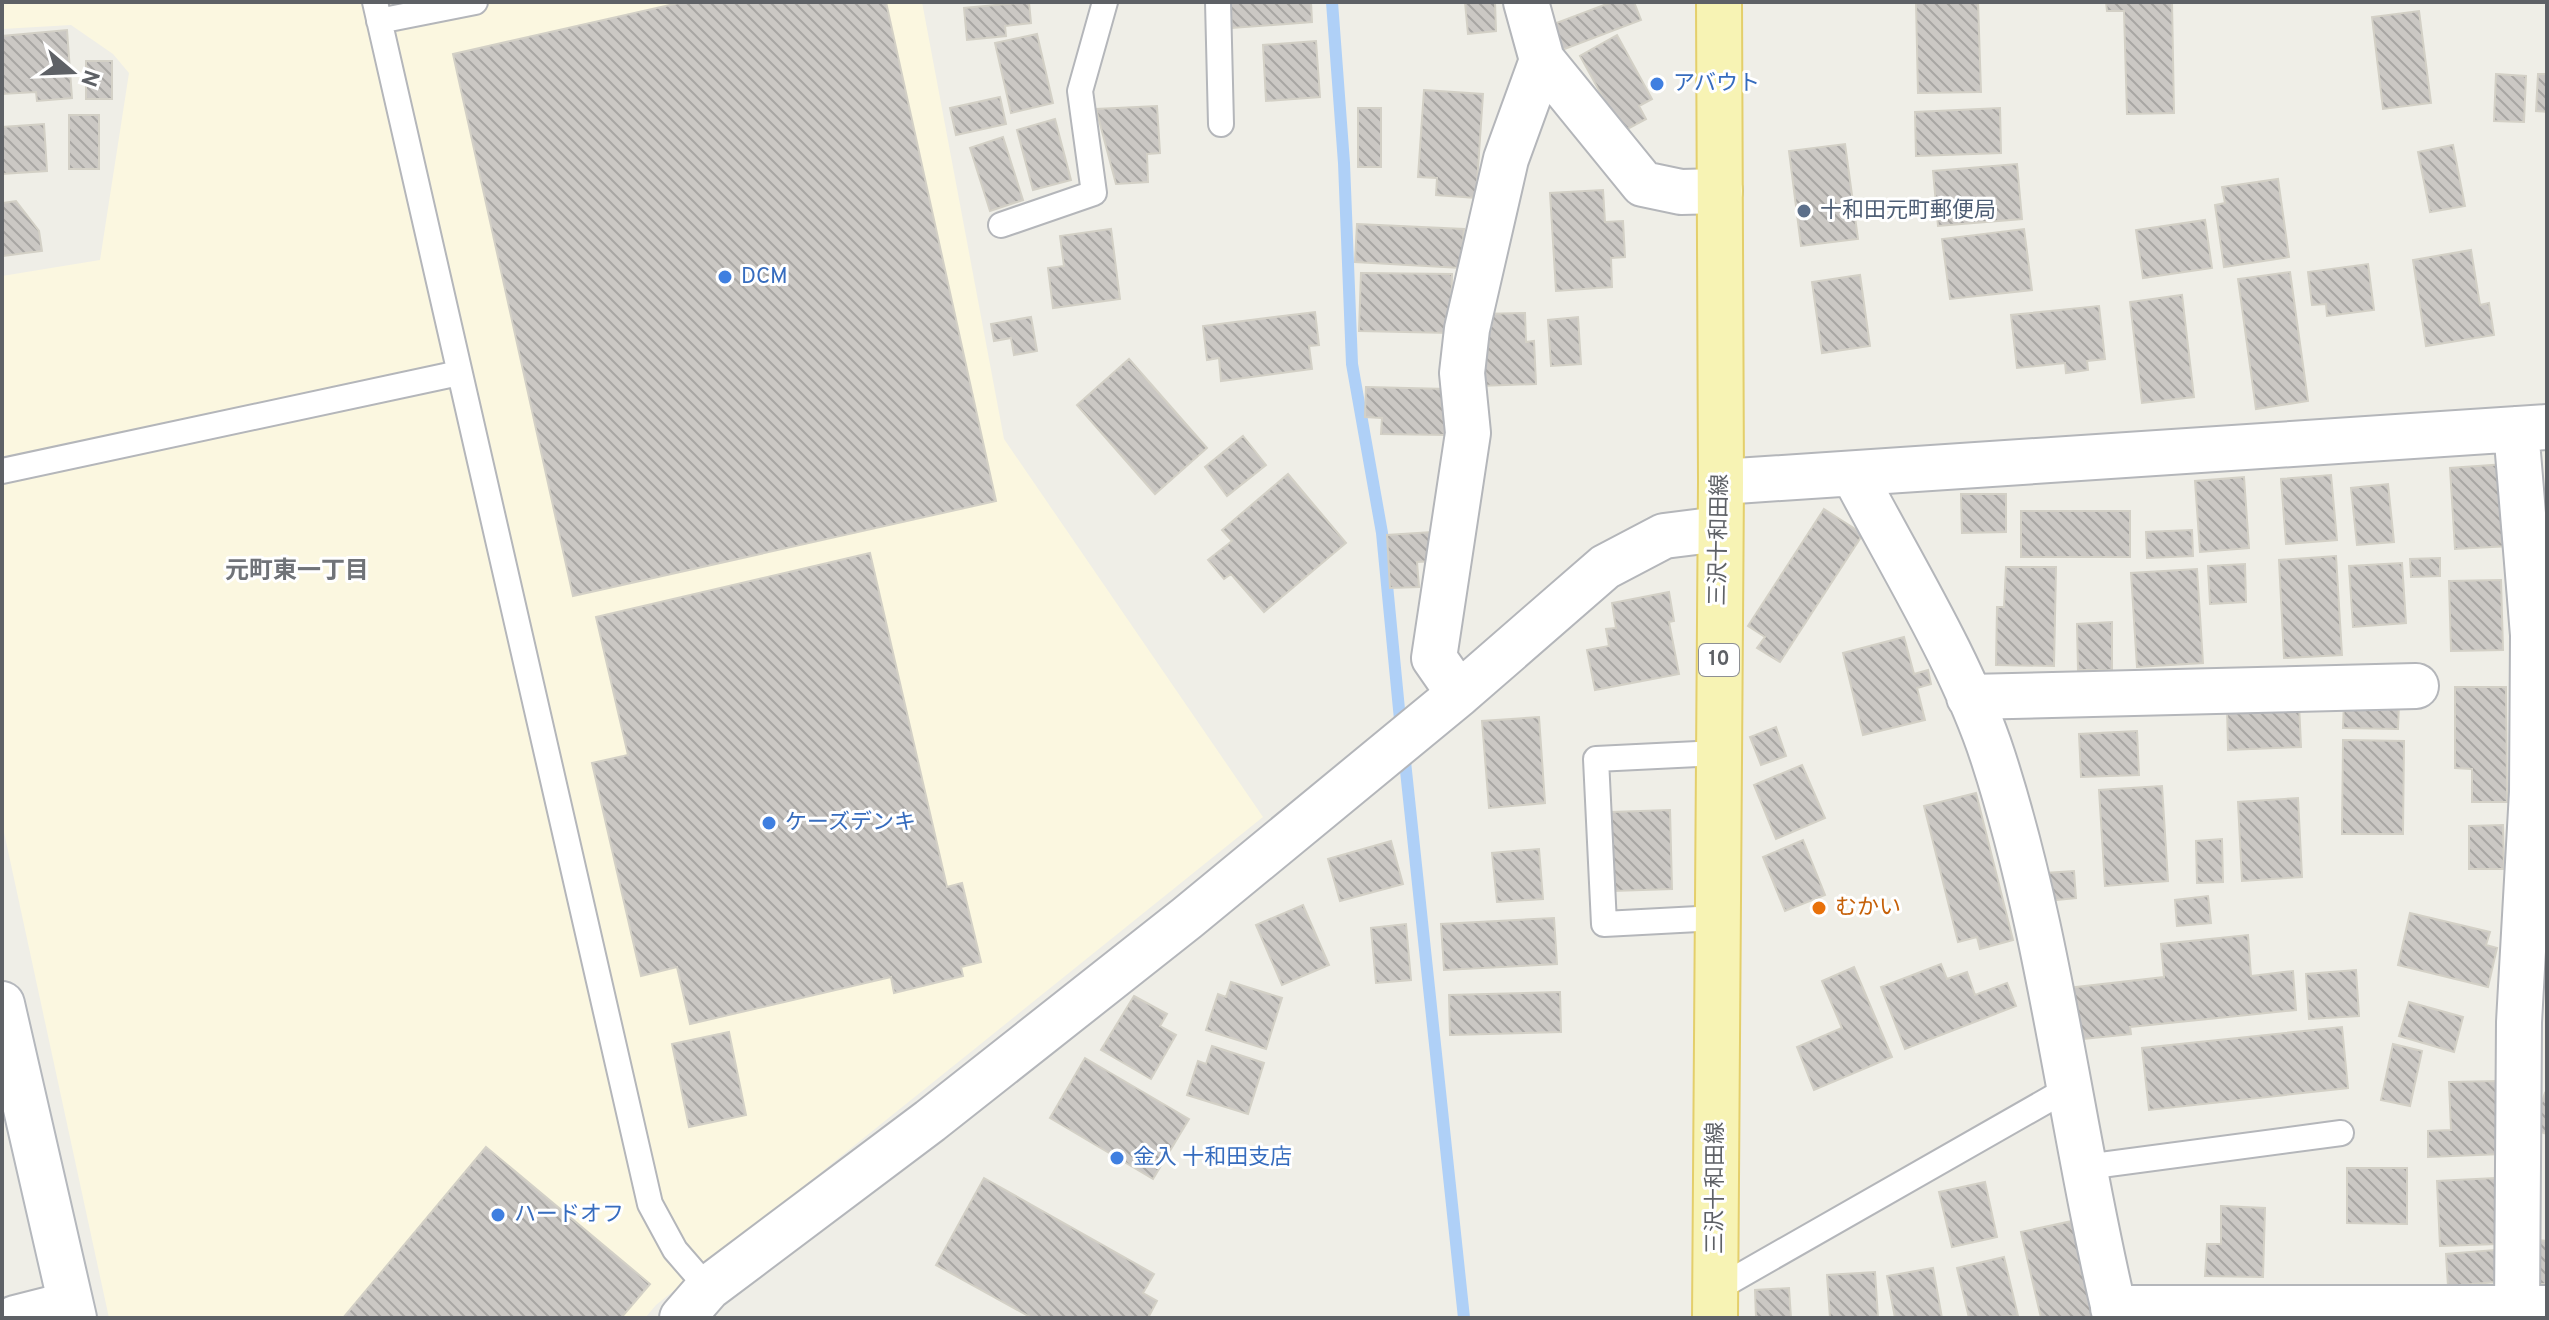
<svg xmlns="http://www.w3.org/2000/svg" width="2549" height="1320" viewBox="0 0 2549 1320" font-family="Overpass,'Noto Sans JP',sans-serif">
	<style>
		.commercial { fill: #fbf7e0 }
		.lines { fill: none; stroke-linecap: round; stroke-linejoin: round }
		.stream { stroke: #afd0f7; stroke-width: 12 }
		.building { fill: url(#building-back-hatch); stroke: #d3d0c6; stroke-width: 2 }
		.lane-casing { stroke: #b4b6ba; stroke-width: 28 }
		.street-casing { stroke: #b4b6ba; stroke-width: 48 }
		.secondary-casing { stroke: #b5b8bd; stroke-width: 48 }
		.primary-casing { stroke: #e4cf6b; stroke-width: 48 }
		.lane { stroke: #fff; stroke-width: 24 }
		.street { stroke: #fff; stroke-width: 44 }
		.secondary { stroke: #fff; stroke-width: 44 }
		.primary { stroke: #f7f3b4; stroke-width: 44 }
		.shop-dot { fill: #3f7fe0; stroke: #fff; stroke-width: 3 }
		.service-dot { fill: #5c6f8a; stroke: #fff; stroke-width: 3 }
		.food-dot { fill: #e8710a; stroke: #fff; stroke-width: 3 }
		.labels { text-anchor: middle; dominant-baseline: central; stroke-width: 6; stroke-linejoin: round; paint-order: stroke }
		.shield { fill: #fff; stroke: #8e9094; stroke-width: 2 }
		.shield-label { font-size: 20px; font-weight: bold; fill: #5e6166 }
		.shop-label { font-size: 22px; fill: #366cbe; stroke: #fff; text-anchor: start }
		.service-label { font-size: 22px; fill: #4e5e75; stroke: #fff; text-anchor: start }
		.street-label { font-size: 22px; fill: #5e6166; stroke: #fff }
		.food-label { font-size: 22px; fill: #c56008; stroke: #fff; text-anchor: start }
		.neighbourhood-label { font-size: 24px; font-weight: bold; fill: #707378; stroke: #fff }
	</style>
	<defs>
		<pattern id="building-back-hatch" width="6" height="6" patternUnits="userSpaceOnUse" patternTransform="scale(2)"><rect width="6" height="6" fill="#cbc8c4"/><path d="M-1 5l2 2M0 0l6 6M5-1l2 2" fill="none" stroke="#a8a6a3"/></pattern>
	</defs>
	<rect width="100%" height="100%" fill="#efeee7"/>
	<path class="commercial" d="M2,2H922L1004,439L1263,817L656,1305L645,1318H109L2,823V276L100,260L129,73L113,54L71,25L2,29Z"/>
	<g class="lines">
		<path class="stream" d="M1332,2L1344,163L1352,364L1382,533L1401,730
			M1404,752L1464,1318"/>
	</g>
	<path class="building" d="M683,2H886L996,501L573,596L453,54Z
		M1029,2L1031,23L1005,26L1006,36L967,40L964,8Z
		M1230,2H1311L1312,22L1232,28Z
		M1465,2H1495L1496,31L1468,34Z
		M1612,2H1634L1641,20L1562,50L1551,25Z
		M1916,2H1978L1981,92L1918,93Z
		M2106,2H2172L2174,113L2127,114L2124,11H2107Z
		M2419,11L2431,103L2383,109L2372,17Z
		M67,30L72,98L37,101L36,92L2,94V36Z
		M1037,34L1053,103L1011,113L995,43Z
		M1617,35L1652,99L1639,106L1646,119L1622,132L1580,56Z
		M1316,41L1320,97L1266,101L1263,45Z
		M86,61H112V99H86Z
		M2496,74L2526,76L2524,122L2494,121Z
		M2538,74H2547V112L2536,111Z
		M1424,90L1483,94L1476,198L1436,195L1437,178L1418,177Z
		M1000,97L1006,124L956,135L950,108Z
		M1157,106L1160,153L1147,154L1148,182L1116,184L1096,109Z
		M1358,108H1381V167H1358Z
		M2000,108L2001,153L1916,156L1915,112Z
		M69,115H99V169H69Z
		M1055,119L1071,180L1033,190L1017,130Z
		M44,124L47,171L2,174V127Z
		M1003,137L1023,200L990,211L970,148Z
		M1845,144L1858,239L1801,246L1789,151Z
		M2453,145L2465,206L2430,212L2418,152Z
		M2017,164L2022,219L1938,226L1933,171Z
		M2278,179L2289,257L2224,267L2215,205L2225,203L2222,187Z
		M1603,190L1605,222L1623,221L1625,257L1611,258L1612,287L1556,291L1550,193Z
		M16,201L39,231L42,251L2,256V203Z
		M2205,220L2212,268L2143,278L2136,230Z
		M1357,224L1464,229L1461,268L1355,262Z
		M1111,229L1120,299L1053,308L1048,268L1064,266L1060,236Z
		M2024,229L2032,290L1950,299L1942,239Z
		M2471,250L2480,305L2489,303L2494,335L2426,346L2413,260Z
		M2368,264L2374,310L2327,316L2326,304L2312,305L2308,272Z
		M2290,272L2308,401L2256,409L2238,279Z
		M1361,273L1452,274L1451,333L1359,331Z
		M1860,275L1870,346L1822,353L1812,282Z
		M2182,295L2194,397L2142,403L2130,302Z
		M2099,306L2105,359L2087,361L2088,370L2066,373L2065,363L2017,368L2011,315Z
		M1315,312L1319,345L1309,346L1312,369L1221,381L1219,358L1207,360L1203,326Z
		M1525,313L1526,342L1534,341L1536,384L1479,386L1477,314Z
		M1031,317L1037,351L1014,355L1011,338L994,341L991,324Z
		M1578,317L1581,364L1551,366L1548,320Z
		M1129,359L1207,448L1155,494L1077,405Z
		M1366,387L1448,389L1447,435L1381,434L1382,418L1365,417Z
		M1243,436L1266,465L1227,496L1205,467Z
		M2505,464L2510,546L2455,549L2450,468Z
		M1288,474L1346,543L1264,612L1231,574L1224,579L1208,560L1232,541L1222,530Z
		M2331,475L2337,540L2286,544L2281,479Z
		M2244,477L2249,548L2200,552L2195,481Z
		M2388,484L2394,542L2357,545L2351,488Z
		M1961,494H2006V532L1962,533Z
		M1824,509L1863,534L1780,662L1757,648L1765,637L1748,626Z
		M2021,511H2130V557H2021Z
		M2192,530L2193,556L2147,558L2146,532Z
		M1432,532L1434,561L1417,562L1419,587L1390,588L1387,535Z
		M870,553L947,887L962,883L981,962L961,967L963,976L894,993L891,977L690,1024L677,967L641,976L592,763L628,755L596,617Z
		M2336,556L2342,655L2284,658L2279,560Z
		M2440,558V576L2411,577L2410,559Z
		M2402,563L2406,623L2353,627L2349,566Z
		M2245,564L2246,602L2210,604L2208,566Z
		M2006,567H2056L2054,666L1996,665L1997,607H2004Z
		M2197,569L2203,663L2137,667L2131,573Z
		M2501,580L2503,650L2451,651L2449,581Z
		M1669,592L1674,621L1669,622L1679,674L1595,690L1587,650L1609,646L1606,629L1616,628L1612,603Z
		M2112,622V670H2078L2077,624Z
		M1904,637L1914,674L1928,670L1931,684L1917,688L1925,720L1863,735L1843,653Z
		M2455,687H2506L2507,802H2472V769L2455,768Z
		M2344,701L2399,703L2398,729L2343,728Z
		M2299,704L2301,747L2228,750L2227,707Z
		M1539,717L1545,803L1489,808L1482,721Z
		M1776,727L1786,756L1761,765L1750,737Z
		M2137,731L2139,775L2081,777L2079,734Z
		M2343,740L2404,741L2403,834H2342Z
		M1802,765L1825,818L1776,839L1754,785Z
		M2162,786L2168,881L2105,886L2099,790Z
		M1976,793L2013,940L1980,949L1977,937L1958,942L1924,806Z
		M2298,798L2302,877L2242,881L2238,802Z
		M1670,810L1672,889L1613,891L1611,812Z
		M2503,825L2504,869H2469V826Z
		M2222,839L2223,882L2197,883L2196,841Z
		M1803,840L1825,895L1785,911L1763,857Z
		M1391,841L1403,884L1340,901L1328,859Z
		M1539,849L1543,899L1497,902L1492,853Z
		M2074,871L2076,898L2047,901L2045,873Z
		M2208,896L2211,923L2177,926L2175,900Z
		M1303,905L1329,965L1282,985L1256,925Z
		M2410,913L2490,932L2486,945L2497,948L2488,987L2398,965Z
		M1554,918L1557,964L1444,970L1441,924Z
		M1406,924L1411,980L1376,983L1371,928Z
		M2248,935L2251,976L2293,971L2296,1010L2130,1027L2131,1034L2074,1040L2068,988L2164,977L2161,944Z
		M1941,964L1947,979L1967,972L1975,995L2007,983L2016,1006L1905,1049L1881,987Z
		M1854,967L1892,1057L1814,1090L1797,1047L1842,1028L1822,981Z
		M2356,970L2359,1016L2309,1019L2306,974Z
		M1231,982L1282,998L1266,1049L1206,1030L1218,994L1226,997Z
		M1560,992L1561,1032L1450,1035L1449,995Z
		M1134,996L1167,1014L1160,1026L1176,1035L1151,1079L1101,1050Z
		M2409,1002L2463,1017L2454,1052L2399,1036Z
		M2342,1027L2348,1088L2149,1110L2142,1048Z
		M729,1032L746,1115L689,1127L672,1044Z
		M2393,1044L2422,1051L2410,1106L2381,1100Z
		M1212,1046L1264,1063L1248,1114L1187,1095L1198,1061L1206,1064Z
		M1085,1058L1189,1119L1153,1179L1050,1118Z
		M2499,1081L2502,1154L2428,1157V1131L2451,1130L2449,1082Z
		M2545,1093L2547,1094V1134L2532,1129Z
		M486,1147L650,1284L621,1318H343Z
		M2347,1168H2407V1224L2347,1223Z
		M984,1178L1154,1274L1143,1293L1157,1301L1148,1318H1032L936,1265Z
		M2495,1178L2498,1244L2440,1246L2437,1181Z
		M1985,1182L1997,1237L1952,1247L1939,1192Z
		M2221,1206L2265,1208L2263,1277L2205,1276L2207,1244H2221Z
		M2072,1221L2095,1318H2041L2021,1232Z
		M2537,1240L2547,1241V1284H2536Z
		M2495,1250L2497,1282L2448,1286L2446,1254Z
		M2004,1257L2018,1316L1969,1318L1957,1268Z
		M1933,1268L1942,1318H1895L1887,1276Z
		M1875,1272L1878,1318H1830L1827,1275Z
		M1789,1288L1791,1318H1756L1755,1290Z"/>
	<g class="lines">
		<defs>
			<path id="lane" d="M375,2L650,1204L675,1250L708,1288
				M1218,2L1221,124
				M379,21L475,2
				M1001,225L1094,193L1080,91L1105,2
				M2,471L459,373
				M1717,918L1604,924L1596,759L1718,753
				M2086,1167L2341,1133
				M1715,1290L2069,1088"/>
			<path id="street" d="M1526,2L1542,60L1643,184L1681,192L1720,191
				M2516,429L2533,635L2532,792L2519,1022L2517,1309
				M1854,475C1900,563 1963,664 1993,757C2052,939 2071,1132 2116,1318
				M1721,482L2547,427
				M1459,694L1434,658L1468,433L1462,373L1467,329L1506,159L1542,60
				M1969,697L2416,686
				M2113,1308H2547
				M15,1318L70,1304
				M682,1318L708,1288L930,1121L1187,918L1459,694L1605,567L1664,536L1720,529"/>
			<path id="secondary" d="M2,1004L74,1318"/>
			<path id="primary" d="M1715,1318L1721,482L1719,2"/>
		</defs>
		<use href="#lane" class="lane-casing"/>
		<use href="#street" class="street-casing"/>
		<use href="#secondary" class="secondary-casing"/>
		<use href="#primary" class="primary-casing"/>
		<use href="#lane" class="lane"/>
		<use href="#street" class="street"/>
		<use href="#secondary" class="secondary"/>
		<use href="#primary" class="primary"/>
	</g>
	<g class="shop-dot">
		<circle cx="1657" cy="84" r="8"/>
		<circle cx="725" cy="277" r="8"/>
		<circle cx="769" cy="823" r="8"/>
		<circle cx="1117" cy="1158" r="8"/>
		<circle cx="498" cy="1215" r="8"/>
	</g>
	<circle class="service-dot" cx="1804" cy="211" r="8"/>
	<circle class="food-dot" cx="1819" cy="908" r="8"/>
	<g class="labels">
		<rect class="shield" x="1699" y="644" width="40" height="32" rx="6"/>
		<g class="shield-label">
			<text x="1719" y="660">10</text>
		</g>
		<g class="shop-label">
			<text x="1673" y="84">アバウト</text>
			<text x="741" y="277">DCM</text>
			<text x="785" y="823">ケーズデンキ</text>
			<text x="1133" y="1158">金入 十和田支店</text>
			<text x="514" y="1215">ハードオフ</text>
		</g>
		<g class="service-label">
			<text x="1820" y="211">十和田元町郵便局</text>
		</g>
		<g class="street-label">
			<text transform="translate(1720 540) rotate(-89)">三沢十和田線</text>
			<text transform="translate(1716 1188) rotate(-90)">三沢十和田線</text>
		</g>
		<g class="food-label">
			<text x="1835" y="908">むかい</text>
		</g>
		<g class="neighbourhood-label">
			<text x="297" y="572">元町東一丁目</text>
		</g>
	</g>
	<rect width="2549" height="1320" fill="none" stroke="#5e6166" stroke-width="8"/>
	<g transform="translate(72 72) rotate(109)" stroke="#ffffff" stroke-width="6" paint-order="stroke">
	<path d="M0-6L14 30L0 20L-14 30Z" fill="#5e6166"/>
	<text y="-12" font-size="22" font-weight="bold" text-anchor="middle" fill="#5e6166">N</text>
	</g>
</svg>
